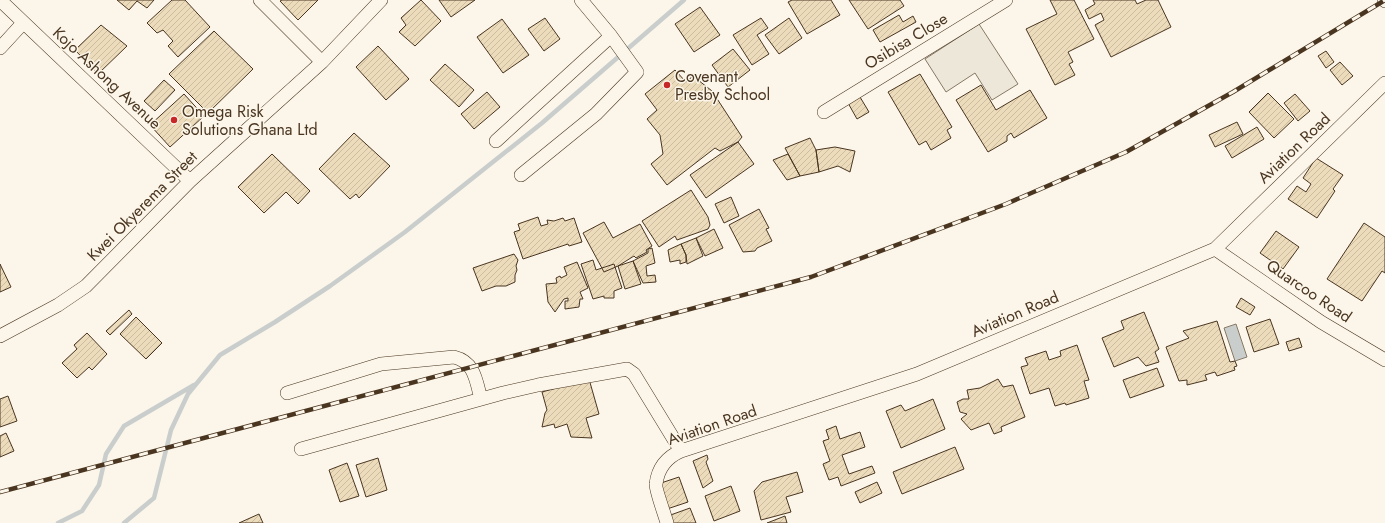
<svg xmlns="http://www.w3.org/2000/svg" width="1385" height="523" viewBox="0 0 1385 523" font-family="Jost,sans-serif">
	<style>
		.parking { fill: #ede7d9; stroke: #887966 }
		.water { fill: #c9cecd; stroke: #887966 }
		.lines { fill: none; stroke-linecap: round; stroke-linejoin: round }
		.stream { stroke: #c9cecd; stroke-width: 4.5 }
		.building { fill: url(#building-hatch); stroke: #4a3520 }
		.street-casing { stroke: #4a3520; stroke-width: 14 }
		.street { stroke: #fbf6e9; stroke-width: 13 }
		.rail-casing { stroke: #4a3520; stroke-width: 4.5 }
		.rail { stroke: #fbf6e9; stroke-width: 3; stroke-dasharray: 9; stroke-linecap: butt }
		.poi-dot { fill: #c62828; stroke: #fbf6e9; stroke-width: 1.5 }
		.labels { text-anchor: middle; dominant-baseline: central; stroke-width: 3; stroke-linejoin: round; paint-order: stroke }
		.street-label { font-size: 16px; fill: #4a3520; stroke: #fbf6e9 }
		.poi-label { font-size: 16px; fill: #4a3520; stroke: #fbf6e9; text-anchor: start }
	</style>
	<defs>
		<pattern id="building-hatch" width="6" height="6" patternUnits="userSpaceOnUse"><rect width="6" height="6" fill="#ecdcbc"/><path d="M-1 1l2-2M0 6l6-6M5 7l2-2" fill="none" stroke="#ccbda1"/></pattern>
	</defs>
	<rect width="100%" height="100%" fill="#fbf6e9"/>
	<path class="parking" d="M979,24L1018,84L992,100L975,73L946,92L925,59Z"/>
	<path class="water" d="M1236,324L1247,357L1235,361L1224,328Z"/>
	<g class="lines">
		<path class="stream" d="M58,523L82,511L99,485L106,454L124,426L194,385
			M124,523L154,498L171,430L188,394L220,355L275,322L330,286L405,232L542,123L684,0"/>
	</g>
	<path class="building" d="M117,0H154L147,8L137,1L129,10Z
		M172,0H185L210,27L178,57L168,46L173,41L163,30L157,33L147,23Z
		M282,0H318L298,20L280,1Z
		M421,0L441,21L415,46L399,32L406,25L401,18Z
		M439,0H475L451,17Z
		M792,0H831L840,15L807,34L788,2Z
		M849,0H900L904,6L868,29Z
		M1050,0H1074L1094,39L1068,52L1073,62L1069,64L1075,75L1055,85L1026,29L1057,14Z
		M1093,0H1135L1137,4L1146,0H1158L1171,27L1111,57L1095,25L1104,20L1101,13L1089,19L1085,10L1095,4Z
		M700,7L720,35L694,52L675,24Z
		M899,15L903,22L913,16L916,22L880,42L873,30Z
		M545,18L560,39L544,51L528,29Z
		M761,18L768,28L757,35L769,54L752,65L733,35Z
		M789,18L802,38L779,54L765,35Z
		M502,19L529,55L503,73L477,37Z
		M101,25L127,46L98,74L75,50Z
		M214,31L253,69L208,113L169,74Z
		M378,46L409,79L386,100L356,67Z
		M733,49L750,70L728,87L712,65Z
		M1326,51L1334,62L1326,68L1318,56Z
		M1340,62L1353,76L1342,85L1330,70Z
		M445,64L474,90L459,107L430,80Z
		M675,70L686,82L693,76L712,91L742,137L738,142L720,151L715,148L667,185L651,164L663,154L660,135L647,119L657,110L645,94Z
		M920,74L952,127L947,130L951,138L931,150L926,141L919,145L888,92Z
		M164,80L175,90L155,111L144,101Z
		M981,85L996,110L1030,90L1047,118L1014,138L1011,133L1007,136V141L988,152L956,100Z
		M487,92L500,107L474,129L461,114Z
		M1268,93L1294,119L1274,138L1249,112Z
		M184,94L204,116L170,147L150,125Z
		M1295,94L1310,111L1298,121L1284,103Z
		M860,97L869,112L857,119L848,103Z
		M1237,122L1243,134L1215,147L1209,135Z
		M1257,127L1264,139L1232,158L1225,146Z
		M354,133L390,166L359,198L356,194L350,199L319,169Z
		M810,138L816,150L819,172L800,176L785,148Z
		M738,142L754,164L706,198L690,175Z
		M835,147L855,151L850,172L838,166L819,172L816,150Z
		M272,154L310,191L298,204L286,192L264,213L238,187Z
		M788,154L800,176L787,180L773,160Z
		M1316,158L1343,175L1333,189L1335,191L1317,218L1288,199L1297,186L1306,192L1311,184L1303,178Z
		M691,190L708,217L710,225L708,229L677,240L675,236L659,247L642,221Z
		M731,197L739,216L724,223L715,204Z
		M759,209L769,228L766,229L772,241L757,248L755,251L743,252L729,225Z
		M538,217L541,226L548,224L547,220L554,221L563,218L565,221L574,218L582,242L569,246L568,244L523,259L514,232L520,230L518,224Z
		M604,222L613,238L640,224L652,246L646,250L647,252L636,258L634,256L618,266L604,272L583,233Z
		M1364,223L1385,237V273L1382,271L1362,301L1327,279Z
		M714,229L723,248L705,256L696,238Z
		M1276,231L1299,247L1283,269L1260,253Z
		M696,238L703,256L687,264L686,255L681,244Z
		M681,244L686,255V262L680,264V260L670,262L668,250Z
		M652,248L655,263L646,266L647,276L655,275L656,282L643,283L633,261L648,253V249Z
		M514,254L518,260L516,266L517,270L515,275V282L506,286H496L482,291L473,268Z
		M593,260L596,270L614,264L622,288L614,291V298H604V296L593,299L581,264Z
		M633,261L641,284L625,289L618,266Z
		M577,262L588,288L580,292L583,299H580L579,307L565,309V301H568V298L564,299L555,312L548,302L546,284L557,283L556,278L560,276L561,278L567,275L564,267Z
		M0,264L11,287L0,292Z
		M1241,298L1255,307L1250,315L1236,307Z
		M129,310L132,314L110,335L106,331Z
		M1144,312L1159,349L1155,352L1159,362L1146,366L1138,357L1114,367L1102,338L1124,329L1121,321Z
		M136,317L162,343L146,359L120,334Z
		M1270,319L1279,344L1254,352L1246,327Z
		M1217,321L1230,362L1235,361L1237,366L1234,367L1235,370L1217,376L1215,372L1205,375L1207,380L1187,385V380L1179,381L1166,347L1189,338L1183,331Z
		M87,333L107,354L92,370L89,367L77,378L62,363L77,349L74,345Z
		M1299,338L1302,347L1289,351L1286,342Z
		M1077,345L1089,380L1084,381L1089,398L1066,405L1065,403L1055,406L1049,388L1030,394L1021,367L1028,365L1025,358L1046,351L1049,360L1061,356L1060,351Z
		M1157,368L1164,386L1130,398L1123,380Z
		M589,379L599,414L586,418L592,438L571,437L567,424L555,428L554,424L542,427L545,413L547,410L542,392Z
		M998,379L1003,387L1013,385L1025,417L1001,427L1002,431L994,434L989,423L971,430L961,419L967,414L960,412L957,402L963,399H969L967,390L980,388Z
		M8,396L17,421L0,427V399Z
		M933,399L945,429L901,448L886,411L901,405L905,411Z
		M836,426L840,439L860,432L865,447L842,455L849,474L872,466L875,473L841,486L838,477L829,480L823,464L830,461L823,441L829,439L826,430Z
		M6,433L14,451L0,457V436Z
		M955,447L964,469L902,494L893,472Z
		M707,455L708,459L706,462L713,481L703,488L693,461Z
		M378,458L387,490L366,497L356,465Z
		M347,463L359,496L340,502L329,470Z
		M797,472L803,492L786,497L791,512L761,520L754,491L762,482Z
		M679,477L688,502L664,510L655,485Z
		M877,482L882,493L860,503L855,492Z
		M731,486L740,511L714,521L705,496Z
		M690,508L696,523H667L665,517Z
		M259,514L263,523H239Z
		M785,516L787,523H767Z"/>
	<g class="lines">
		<defs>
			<path id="street" d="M0,0L190,181
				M260,0L322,62
				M1384,0L1385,1
				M0,48L23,23
				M824,112L1006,0
				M496,141L611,36
				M521,175L596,114L637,72L611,36L581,0
				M1215,249L1321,322L1385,360
				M0,336L58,305L86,286L190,181L322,62L381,0
				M287,393L381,364L454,357C475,362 476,381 481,399
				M301,449L503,393L538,385L627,369L634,374L681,451
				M667,523C665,515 655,489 656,484C658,468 667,457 681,451L917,374L1215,249L1385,83"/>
		</defs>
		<use href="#street" class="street-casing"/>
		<use href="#street" class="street"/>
		<defs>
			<path id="rail" d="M0,492L811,277L1006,204L1126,152L1233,92L1385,0"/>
		</defs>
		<use href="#rail" class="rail-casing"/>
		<use href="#rail" class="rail"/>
	</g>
	<g class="poi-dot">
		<circle cx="667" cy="85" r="4"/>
		<circle cx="174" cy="120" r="4"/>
	</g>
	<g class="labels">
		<g class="street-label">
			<text transform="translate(906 41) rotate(-31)">Osibisa Close</text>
			<text transform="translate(107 78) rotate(43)">Kojo Ashong Avenue</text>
			<text transform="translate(1294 148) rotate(-44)">Aviation Road</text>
			<text transform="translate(142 206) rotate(-45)">Kwei Okyerema Street</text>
			<text transform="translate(1309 291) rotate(34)">Quarcoo Road</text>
			<text transform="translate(1015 314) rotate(-23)">Aviation Road</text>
			<text transform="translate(712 425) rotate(-19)">Aviation Road</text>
		</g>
		<g class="poi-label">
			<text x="675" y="76">Covenant<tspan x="675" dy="18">Presby School</tspan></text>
			<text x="182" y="111">Omega Risk<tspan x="182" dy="18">Solutions Ghana Ltd</tspan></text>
		</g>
	</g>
</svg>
